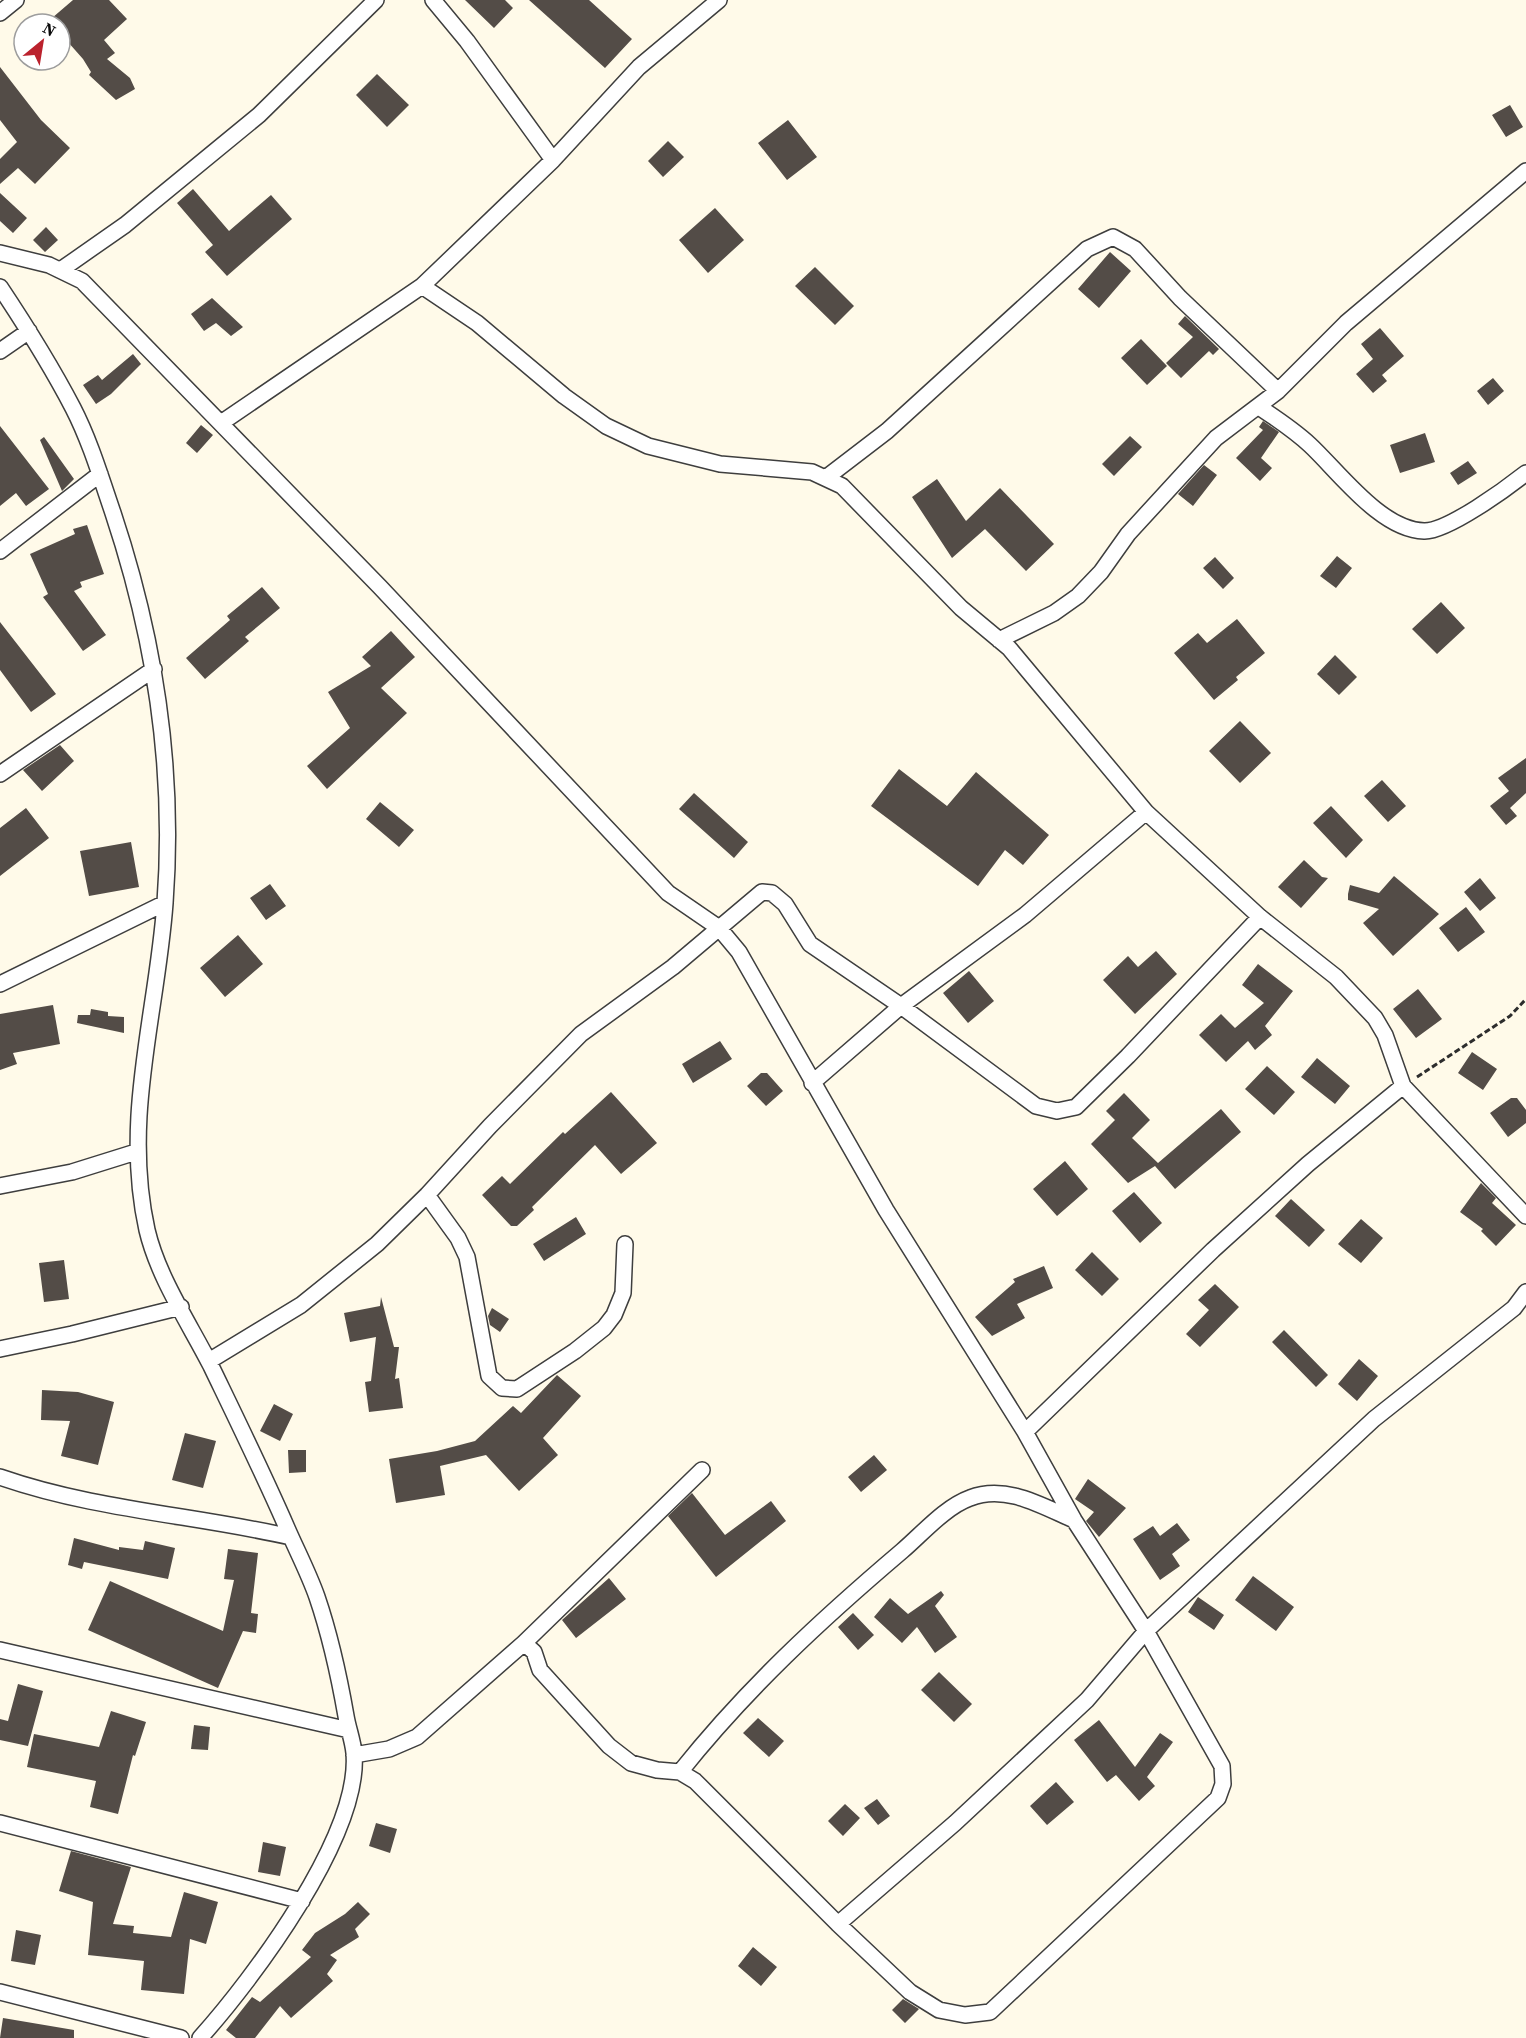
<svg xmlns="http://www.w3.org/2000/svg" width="1526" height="2038" viewBox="0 0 1526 2038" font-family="'Source Serif 4',serif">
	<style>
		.building { fill: #534c47 }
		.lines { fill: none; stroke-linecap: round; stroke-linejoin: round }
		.street-casing { stroke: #3e3e3e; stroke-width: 18 }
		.path { stroke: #2d2d2d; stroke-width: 3; stroke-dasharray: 6 3; stroke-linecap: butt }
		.street { stroke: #fff; stroke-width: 15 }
	</style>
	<rect width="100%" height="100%" fill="#fffae9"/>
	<path class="building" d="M73,0H109L127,19L104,40L115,53L107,59L130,78L135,89L116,100L89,75L91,72L83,59L60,33V24H45Z
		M465,0H505L513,8L494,28Z
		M529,0H589L632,39L605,68Z
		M0,67L41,120L70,148L35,184L18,168L0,184V159L17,142L0,120Z
		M377,74L409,105L387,127L356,95Z
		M1510,105L1523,127L1506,137L1492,115Z
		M788,120L817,157L787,180L758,143Z
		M668,141L684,157L663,177L648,161Z
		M193,189L229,231L271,195L292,219L227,276L205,252L213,245L177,203Z
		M0,193L27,218L13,233L0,221Z
		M715,208L744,240L708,273L679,240Z
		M46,227L58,240L45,252L33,240Z
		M1110,252L1131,271L1099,308L1078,289Z
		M815,267L854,306L835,325L795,286Z
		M212,298L243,327L231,336L216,323L204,331L191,314Z
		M1185,316L1219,349L1213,355L1209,351L1181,378L1166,363L1193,337L1178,324Z
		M1380,328L1404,356L1382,375L1387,381L1373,393L1356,374L1373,359L1361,344Z
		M1141,339L1167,366L1147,385L1121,358Z
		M133,354L141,364L111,394L96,404L83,385L98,375L102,380Z
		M1493,378L1504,391L1488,405L1477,391Z
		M1263,421L1279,432L1261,458L1272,468L1260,481L1236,458L1263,430L1259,427Z
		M201,425L213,435L197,453L186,443Z
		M0,426L49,489L26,506L16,493L0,506Z
		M1425,433L1435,462L1400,473L1390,445Z
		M1130,436L1142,447L1114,476L1102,464Z
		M44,437L74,479L62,491L40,440Z
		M1468,461L1477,473L1458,485L1450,473Z
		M1204,465L1217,475L1193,506L1178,494Z
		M937,479L966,521L1000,488L1054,544L1026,571L985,529L952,558L912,497Z
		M87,525L104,574L80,582L82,587L74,591L106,635L83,651L43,597L48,594L30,554L75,534L73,529Z
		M1337,556L1352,568L1336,588L1320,576Z
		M1215,557L1234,578L1223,589L1203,568Z
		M262,587L280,608L245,637L249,641L205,679L186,658L230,620L227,616Z
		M1441,602L1465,628L1437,654L1412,629Z
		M1237,619L1265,653L1236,677L1238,680L1214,700L1174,653L1198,633L1207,643Z
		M0,622L56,694L31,712L0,670Z
		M391,631L415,657L381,688L407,713L327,789L307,766L350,728L328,692L371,666L362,657Z
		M1335,655L1357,677L1339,695L1317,674Z
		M1240,721L1271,753L1240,783L1209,751Z
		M60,745L74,761L42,791L23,770Z
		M1526,758V793L1510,808L1517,816L1506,825L1490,806L1509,791L1498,778Z
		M899,769L947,806L976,772L1049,835L1023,865L1005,850L978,886L871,806Z
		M1382,780L1406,806L1388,822L1364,796Z
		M694,793L748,842L734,858L679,809Z
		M380,802L414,830L399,847L366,819Z
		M1331,806L1363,840L1346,858L1313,823Z
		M26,808L49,838L0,876V828Z
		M131,842L139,887L89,896L80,851Z
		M1304,860L1322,877L1328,878L1301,908L1278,887Z
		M1394,876L1439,914L1393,956L1363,923L1379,909L1348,900V894L1350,885L1379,893Z
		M1480,878L1496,898L1480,911L1464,892Z
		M270,884L286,906L266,920L250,898Z
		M1466,907L1485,932L1458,952L1439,928Z
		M238,935L263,964L225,997L200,968Z
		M1156,951L1177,974L1135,1014L1103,980L1128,956L1138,967Z
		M1258,964L1293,991L1265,1026L1272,1035L1255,1050L1248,1041L1226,1062L1199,1035L1221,1014L1235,1028L1264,1003L1242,985Z
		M969,971L994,1001L968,1023L943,993Z
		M1418,989L1442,1019L1416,1038L1393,1009Z
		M53,1005L60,1044L13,1053L17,1064L0,1070V1014Z
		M91,1009L108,1012V1016L124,1017V1033L77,1023L78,1015H90Z
		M720,1041L732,1059L693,1083L682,1064Z
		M1472,1052L1497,1069L1483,1090L1458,1073Z
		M1317,1058L1350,1086L1335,1104L1301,1077Z
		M1267,1066L1295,1092L1274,1115L1245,1089Z
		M761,1073H767L783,1091L766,1106L747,1086Z
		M611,1092L657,1143L621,1174L595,1145L532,1207L534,1210L517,1226H511L482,1195L502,1176L510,1184L563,1132L565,1134Z
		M1124,1093L1150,1120L1132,1138L1158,1163L1221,1109L1241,1132L1175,1189L1155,1166L1128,1183L1091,1144L1115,1120L1106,1111Z
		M1511,1098H1517L1526,1110V1123L1508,1137L1490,1113Z
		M1065,1161L1088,1189L1057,1216L1033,1189Z
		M1481,1183L1496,1198L1492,1203L1516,1225L1496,1246L1481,1231L1483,1229L1460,1212Z
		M1134,1192L1162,1223L1140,1243L1112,1211Z
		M1291,1199L1325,1230L1309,1247L1275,1216Z
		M576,1217L586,1234L544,1261L533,1244Z
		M1361,1219L1383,1238L1361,1263L1338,1244Z
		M1092,1252L1119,1279L1102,1296L1075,1270Z
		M64,1260L69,1299L44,1302L39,1263Z
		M1044,1266L1053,1288L1017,1304L1025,1318L992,1336L975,1317L1015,1282L1013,1279Z
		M1215,1284L1239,1307L1200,1347L1186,1334L1209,1310L1198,1300Z
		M381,1297L394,1347H399L395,1379L399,1378L403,1408L369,1412L365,1382L371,1381L376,1337L350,1342L344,1313L380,1306Z
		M492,1308L509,1319L500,1332L490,1325L488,1316Z
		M1284,1330L1328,1375L1316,1387L1272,1342Z
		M1359,1359L1378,1376L1357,1401L1338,1384Z
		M557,1375L581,1396L543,1438L558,1455L519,1491L486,1455L440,1466L445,1495L396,1503L389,1459L437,1451L475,1441L513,1406L521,1413Z
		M42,1390L78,1392L114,1402L98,1465L61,1456L70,1421L41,1420Z
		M274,1404L293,1414L280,1441L260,1431Z
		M185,1433L216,1441L203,1488L172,1480Z
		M288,1450H306V1472L289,1473Z
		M874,1455L887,1470L861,1492L848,1477Z
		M1088,1479L1126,1508L1099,1537L1086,1521L1094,1512L1075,1499Z
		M692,1493L725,1535L771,1501L786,1521L716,1577L668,1516Z
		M1177,1523L1190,1540L1172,1554L1180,1566L1160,1580L1133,1539L1153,1526L1160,1536Z
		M74,1538L119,1550V1547L143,1550L145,1541L175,1548L168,1579L84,1562L82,1569L68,1565Z
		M228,1549L258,1553L251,1613L258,1614L256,1633L243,1631L218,1688L88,1630L110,1581L223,1631L234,1580L224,1579Z
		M1253,1576L1294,1607L1276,1631L1235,1600Z
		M609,1578L626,1599L576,1638L562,1620Z
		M941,1591L944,1595L935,1606L957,1637L935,1653L917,1627L902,1643L874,1617L890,1598L908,1614Z
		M1198,1597L1224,1615L1214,1630L1188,1612Z
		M853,1613L874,1635L858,1650L838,1627Z
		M939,1672L972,1704L954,1722L921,1690Z
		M18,1684L43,1691L28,1746L0,1740V1719L8,1721Z
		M111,1711L146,1722L135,1756L133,1755L118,1814L90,1807L96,1781L27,1767L34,1734L99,1747Z
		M758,1718L784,1741L769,1757L743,1733Z
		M1099,1720L1135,1767L1160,1733L1173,1742L1147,1777L1155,1786L1139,1801L1116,1775L1107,1782L1074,1740Z
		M194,1725L210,1727L208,1750L191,1749Z
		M1056,1782L1074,1802L1047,1825L1030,1806Z
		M877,1799L890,1816L878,1825L864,1808Z
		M845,1804L860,1818L843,1836L828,1821Z
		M376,1823L397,1829L390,1853L369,1846Z
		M263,1842L286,1847L280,1876L258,1872Z
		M71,1851L131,1867L113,1924L134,1926L133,1933L171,1937L184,1892L218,1902L206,1944L190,1939L184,1994L141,1990L144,1961L88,1955L93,1902L59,1891Z
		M358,1902L370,1914L355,1929L359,1937L330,1955L337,1960L327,1974L333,1981L291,2018L280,2006L255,2038H236L226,2030L252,1997L260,2002L311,1957L302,1950L315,1933L345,1914Z
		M16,1930L41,1935L35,1965L11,1961Z
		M753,1947L777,1967L761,1986L738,1966Z
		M903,1999L919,2009L905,2023L892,2010Z
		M3,2018L74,2030V2038H0Z"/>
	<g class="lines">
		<defs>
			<path id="street" d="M433,0L467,41L553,160
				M0,13L16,0
				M0,253L49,265L82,281L380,587L668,893L719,928L739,952L886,1210L1025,1432L1074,1520L1146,1631L1222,1766L1223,1784L1218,1798L990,2012L965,2015L939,2010L910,1992L838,1924L695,1781L680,1772L657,1770L631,1763L609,1746L540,1670L534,1652L524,1643L417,1737L389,1749L354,1755
				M62,269L125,225L259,115L376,0
				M422,286L477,323L564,396L606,426L648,446L720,464L812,472L842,486L961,608L1009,648L1146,812L1260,917L1336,977L1375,1018L1385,1035L1403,1086L1526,1216
				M0,287C26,326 51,366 73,408C90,441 101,478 113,513C155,639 175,770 165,903C157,1014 122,1117 147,1230C158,1277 189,1323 211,1366C237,1420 263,1473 287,1528C297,1551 309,1574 317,1597C330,1635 339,1676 346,1716C348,1728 353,1741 354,1753C361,1835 253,1979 200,2038
				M0,351L29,331
				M1259,407C1277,419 1294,430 1310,445C1339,472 1381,530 1424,531C1447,532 1507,488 1526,473
				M221,423L422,286L553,160L639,67L719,0
				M827,477L887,431L1087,249L1113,237L1135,249L1180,298L1278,391
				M0,551L100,474
				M999,640L1054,613L1078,596L1101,572L1128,534L1216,438L1278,391L1346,323L1526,171
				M0,774L154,669
				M0,984L165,903
				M812,1083L901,1006L1025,915L1146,812
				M0,1186L72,1172L136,1152
				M427,1195L458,1238L467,1257L489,1376L502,1388L517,1389L575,1351L604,1328L614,1315L623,1293L625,1244
				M0,1349L72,1334L181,1307
				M209,1361L301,1305L377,1244L427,1195L490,1126L581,1034L673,967L762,892L772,893L785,904L810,944L901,1006L1036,1106L1057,1111L1076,1107L1128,1056L1260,917
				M1025,1432L1213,1250L1308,1164L1403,1086
				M0,1477C95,1510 194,1515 291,1537
				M524,1643L702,1470
				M0,1650L349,1730
				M680,1772C746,1689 822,1619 902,1551C922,1534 945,1507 970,1498C1006,1484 1042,1506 1074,1520
				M0,1823L302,1901
				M838,1924L955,1823L1087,1700L1146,1631L1374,1419L1514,1308L1526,1292
				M0,1992L181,2038"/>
		</defs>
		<use href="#street" class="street-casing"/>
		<path class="path" d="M1417,1077L1510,1016L1526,999"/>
		<use href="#street" class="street"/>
	</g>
	<g transform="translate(42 42) rotate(30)"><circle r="28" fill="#ffffff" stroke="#9d9d9d" stroke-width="1.5"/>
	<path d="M0-4.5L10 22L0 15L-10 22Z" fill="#bb222d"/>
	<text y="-9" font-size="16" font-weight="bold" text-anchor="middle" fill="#0b0b0b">N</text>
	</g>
</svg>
